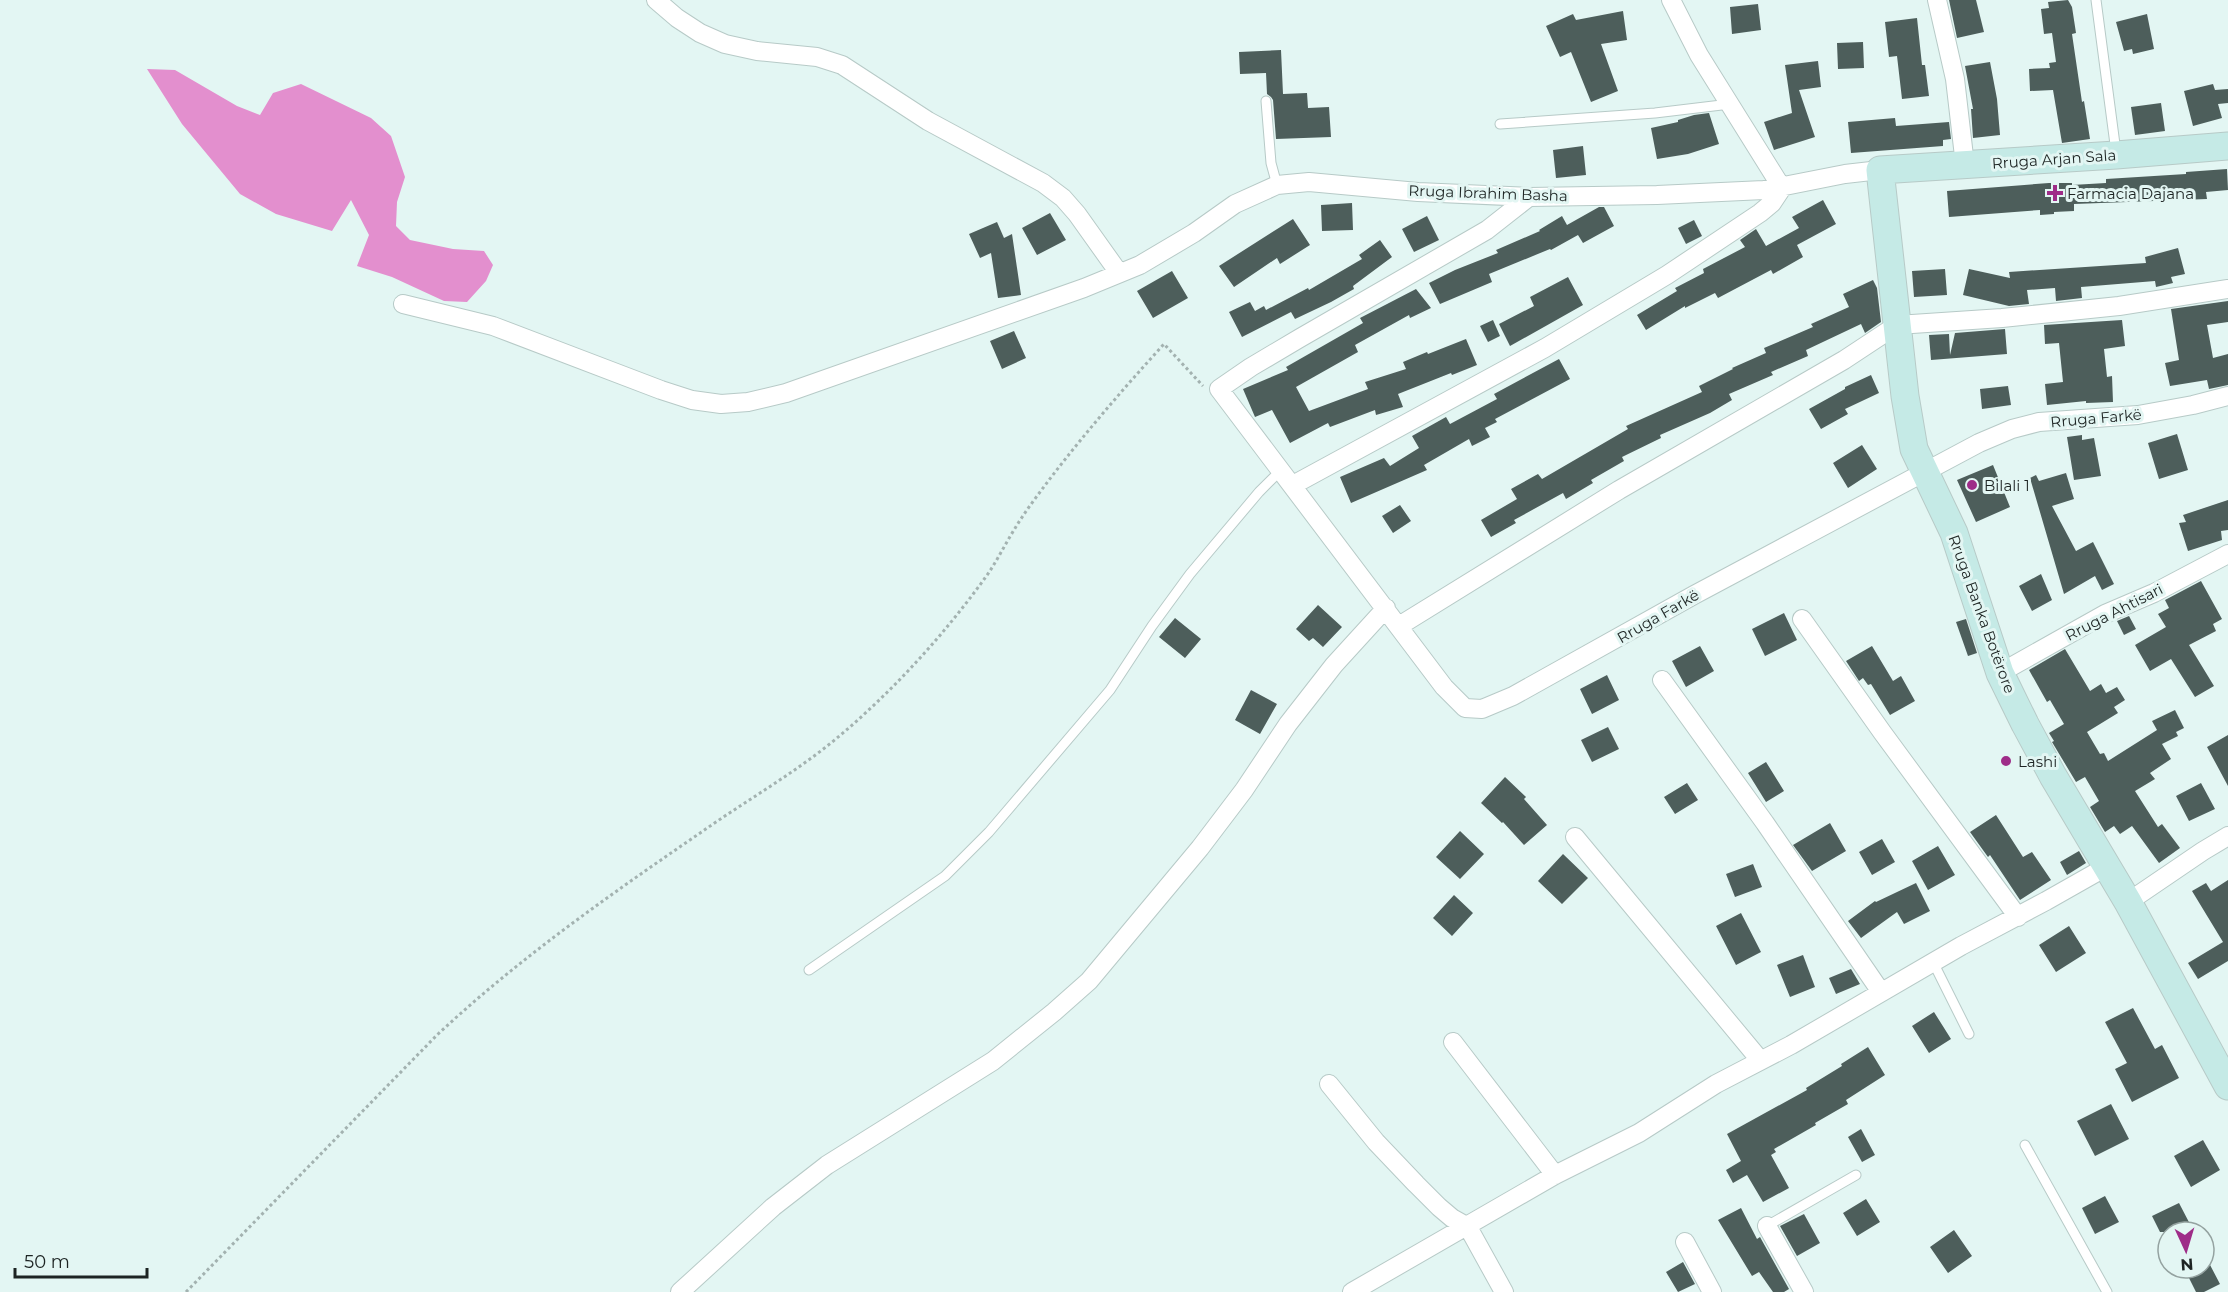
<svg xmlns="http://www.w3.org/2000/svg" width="2228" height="1292" viewBox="0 0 2228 1292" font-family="Montserrat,sans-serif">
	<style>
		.forest { fill: #e38fce }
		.building { fill: #4d5e5b }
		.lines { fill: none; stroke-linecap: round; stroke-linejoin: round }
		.lane-casing { stroke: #b7cac7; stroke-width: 11 }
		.street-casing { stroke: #b7cac7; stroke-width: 20 }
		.secondary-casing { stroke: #b7cac7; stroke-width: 29 }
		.path { stroke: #a3b2b0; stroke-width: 3; stroke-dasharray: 3 3; stroke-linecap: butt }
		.lane { stroke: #fff; stroke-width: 9 }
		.street { stroke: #fff; stroke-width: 18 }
		.secondary { stroke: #c5eae6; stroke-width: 27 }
		.poi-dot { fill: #9e2c88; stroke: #e3f6f3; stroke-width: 2 }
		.labels { text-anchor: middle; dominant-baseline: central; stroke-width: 6; stroke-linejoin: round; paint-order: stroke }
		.street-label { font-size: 15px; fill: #1d2423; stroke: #e3f6f3 }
		.poi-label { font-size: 15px; fill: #1d2423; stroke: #e3f6f3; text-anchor: start }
	</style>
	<rect width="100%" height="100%" fill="#e3f6f3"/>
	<path class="forest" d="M147,69L175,70L237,106L260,115L273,93L301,84L371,118L391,136L405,177L397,202L396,226L410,240L453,249L484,251L493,265L486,281L467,302L444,301L392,277L357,266L369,235L351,200L332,231L276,214L240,194L182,124Z"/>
	<path class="building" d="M1949,0H1976L1984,32L1957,38Z
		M2068,0L2072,7L2076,33L2072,34L2082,102L2084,101L2090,139L2062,143L2053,90L2030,91L2029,69L2050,68L2049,63L2056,62L2052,33L2044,34L2041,9L2049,8L2048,2Z
		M1758,4L1761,30L1732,34L1730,7Z
		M1623,11L1627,40L1601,44L1618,91L1591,102L1571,52L1560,57L1546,26L1573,14L1576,20Z
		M2147,14L2154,49L2133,54L2132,49L2124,51L2116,22Z
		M1917,18L1922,65H1925L1929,96L1902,99L1897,56L1889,57L1885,22Z
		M1863,42L1864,68L1838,69L1837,43Z
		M1281,50L1283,94L1307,93L1308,108L1329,107L1331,137L1276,139L1273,100L1271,97L1267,94L1266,73L1240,74L1239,52Z
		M1818,61L1821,87L1799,90L1815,137L1774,150L1764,122L1792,113L1785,65Z
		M1990,62L1997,99L2000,135L1973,138L1971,109H1973L1965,66Z
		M2213,84L2215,90L2228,89V103L2218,104L2222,118L2193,126L2184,91Z
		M2161,103L2165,131L2135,135L2131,107Z
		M1709,113L1719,144L1688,154L1657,159L1651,128L1678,122V120L1694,115Z
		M1895,118L1896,126L1949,122L1951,139L1943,140V146L1851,153L1848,122Z
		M1583,146L1586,175L1556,178L1553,150Z
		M2227,169L2228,190L2206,192L2207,199L2074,204V211L2054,212V214L2040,215V210L1949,217L1947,191L2049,183H2072V185L2106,183V179L2186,174V172Z
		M1823,200L1836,224L1797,245L1803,257L1773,274L1771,270L1718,298L1715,293L1685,308V306L1646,330L1637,315L1677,291L1675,288L1704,273L1703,269L1745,247L1740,240L1756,229L1766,246L1799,228L1792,217Z
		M1352,203L1353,230L1322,231L1321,205Z
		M1599,207H1604L1614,226L1583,243L1578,235L1551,250L1550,249L1489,274L1492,282L1440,304L1429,283L1455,270L1498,253L1496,250L1540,231L1539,230L1562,216L1567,225Z
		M1050,213L1066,240L1037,255L1022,228Z
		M1427,216L1439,240L1414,252L1402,229Z
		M1293,219L1310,245L1280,264L1277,258L1234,287L1219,266Z
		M1694,220L1702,236L1686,244L1678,228Z
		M997,222L1004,238L1012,234L1021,295L998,298L991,253L980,258L969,234Z
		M1380,240L1392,257L1353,286L1354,289L1331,302L1295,319L1291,312L1242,337L1229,312L1250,302L1255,311L1264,306L1266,310L1308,288L1309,290L1362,259L1359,255Z
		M2178,248L2185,274L2171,277L2173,283L2156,287L2155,281L2081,287L2082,298L2056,301L2055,288L2027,290L2029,304L2009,306L1963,295L1969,269L2010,278L2009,272L2146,263L2145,257Z
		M1945,269L1947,295L1914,297L1912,271Z
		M1172,271L1188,298L1153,318L1137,291Z
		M1568,277L1583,305L1510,346L1499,324L1534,306L1530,297Z
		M1873,280L1877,288L1881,322L1865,333L1861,324L1806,350L1808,356L1771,372L1773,375L1729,394L1732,400L1710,413L1660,435L1661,438L1622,457L1624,461L1591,480L1593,483L1566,499L1563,493L1514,520L1516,523L1491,537L1481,520L1517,499L1511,489L1538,474L1542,479L1628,429L1626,426L1702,392L1699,386L1733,369L1732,368L1766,353L1764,348L1813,327L1811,324L1849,307L1843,294Z
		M1416,289L1431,308L1410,318L1409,315L1355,345L1358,352L1296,387L1309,411L1368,389L1365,382L1406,369L1403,362L1427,352L1428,354L1466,339L1477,365L1452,375L1451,373L1398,394L1403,407L1376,415L1375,410L1330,427L1328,423L1290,443L1272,410L1255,417L1243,389L1288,370L1286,367L1363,323L1360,318Z
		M2228,301V322L2207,325L2213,358L2228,354V385L2209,389L2207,380L2170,386L2165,363L2179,360L2171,309Z
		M1493,320L1500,336L1488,342L1480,326Z
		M2122,320L2125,346L2104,349L2107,377L2112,376L2113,402L2086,403V401L2047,405L2045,384L2063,382L2059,343L2045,344L2044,325Z
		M2005,329L2007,354L1931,360L1929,335L1949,334L1950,355L1955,333Z
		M1014,331L1026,358L1002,369L990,341Z
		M1559,359L1570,379L1495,419L1497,422L1485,428L1490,437L1472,446L1469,439L1424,465L1427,470L1351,503L1340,477L1384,458L1390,466L1419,448L1412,436L1446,417L1450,424L1497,399L1494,394Z
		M1871,375L1879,393L1845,409L1848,414L1821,429L1809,409L1845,389V387Z
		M2008,386L2011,405L1982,409L1980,389Z
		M2177,434L2188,470L2159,479L2148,443Z
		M2082,435V440L2094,438L2101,476L2074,480L2067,437Z
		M1862,445L1877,469L1848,488L1833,463Z
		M1993,465L2010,507L1976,522L1957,480Z
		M2066,473L2074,499L2052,506L2076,551L2093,542L2114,584L2102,590L2095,576L2064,594L2030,478L2036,475L2039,481Z
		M2228,500V530L2221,531L2222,540L2188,551L2179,523L2186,522L2183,515Z
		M1400,505L1411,521L1393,533L1382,516Z
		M2041,574L2052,600L2032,611L2019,586Z
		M2201,581L2222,619L2213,624L2216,631L2189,645L2214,686L2195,697L2171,659L2150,671L2135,645L2166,627L2158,614L2169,608L2165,600Z
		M1318,605L1342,627L1323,647L1313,638L1309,641L1296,629Z
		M1784,613L1797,640L1765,656L1752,629Z
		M2129,616L2136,629L2124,635L2117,621Z
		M1175,618L1201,639L1185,658L1159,637Z
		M1966,619L1977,653L1968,656L1956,622Z
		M1700,646L1714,671L1686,687L1672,661Z
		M1872,646L1893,681L1901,676L1915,701L1890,715L1871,684L1868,685L1863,678L1859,681L1846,661Z
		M2065,649L2090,691L2101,684L2106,693L2117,687L2125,700L2114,707L2118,713L2087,732L2100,754L2104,753L2108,761L2157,730L2152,721L2175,710L2184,728L2176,732L2178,736L2162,744L2171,759L2150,773L2155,779L2135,791L2158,827L2162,824L2180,848L2159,863L2132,826L2120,834L2114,826L2105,832L2090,807L2099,801L2085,777L2076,782L2052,742L2054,741L2049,733L2064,724L2050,700L2047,702L2029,670Z
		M1607,675L1619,700L1592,714L1580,689Z
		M1251,690L1277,704L1260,734L1235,720Z
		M1608,727L1619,749L1592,762L1581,740Z
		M2228,735V786L2207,747Z
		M1766,762L1784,791L1766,802L1748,773Z
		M1505,777L1526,797L1524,799L1547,825L1524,845L1503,822L1502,823L1481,803Z
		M1687,783L1698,800L1675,814L1664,797Z
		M2201,783L2215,809L2189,821L2176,796Z
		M1996,815L2023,857L2032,852L2051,880L2020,900L1990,855L1988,857L1970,832Z
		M1830,823L1846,851L1812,871L1793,845Z
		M1460,831L1484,854L1460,879L1436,857Z
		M1882,839L1895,862L1872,875L1859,852Z
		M1938,846L1955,875L1928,890L1912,861Z
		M2079,851L2086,863L2067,875L2060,862Z
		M1563,854L1588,878L1562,904L1538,881Z
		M1753,864L1762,887L1735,897L1726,874Z
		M2228,880V961L2198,979L2188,963L2223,942L2192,891L2206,883L2211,891Z
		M1916,883L1930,911L1904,924L1897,912L1861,938L1848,921L1875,901L1876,902Z
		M1454,895L1473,913L1452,936L1433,918Z
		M1741,913L1761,952L1736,965L1716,926Z
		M2069,926L2086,953L2056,972L2039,945Z
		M1803,955L1815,987L1790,997L1777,965Z
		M1851,969L1860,984L1836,994L1829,978Z
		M2133,1008L2155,1049L2162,1045L2179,1078L2132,1102L2115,1069L2127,1063L2105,1022Z
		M1934,1012L1951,1039L1929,1053L1912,1026Z
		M1868,1047L1885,1075L1846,1100L1848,1104L1815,1123L1816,1125L1774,1149L1776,1152L1771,1155L1789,1188L1763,1202L1747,1175L1733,1183L1726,1170L1741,1161L1727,1134L1807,1090L1806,1088L1842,1066L1841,1064Z
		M2111,1104L2129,1139L2095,1156L2077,1121Z
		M1861,1129L1875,1155L1862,1162L1848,1137Z
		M2203,1140L2220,1170L2191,1187L2174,1156Z
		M2105,1196L2119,1222L2095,1234L2082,1208Z
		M1866,1199L1880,1222L1857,1236L1843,1213Z
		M2179,1203L2192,1228L2184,1232H2160L2152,1216Z
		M1741,1208L1757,1239L1760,1237L1789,1289L1784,1292H1773L1759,1272L1752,1276L1718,1220Z
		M1804,1214L1820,1243L1797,1256L1780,1226Z
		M1954,1230L1972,1256L1948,1273L1930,1247Z
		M1683,1262L1695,1284L1678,1292L1666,1272Z
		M2209,1263L2220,1284L2204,1292H2196L2187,1274L2199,1268H2204V1265Z"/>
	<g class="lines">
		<defs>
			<path id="lane" d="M2096,0L2116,152
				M1266,101L1271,163L1277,185
				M1500,124L1655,113L1730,104
				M1933,962L1969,1034
				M809,970L945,876L989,832L1110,690L1152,626L1190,574L1259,492L1281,470
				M2025,1145L2107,1292
				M1767,1226L1856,1175"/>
			<path id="street" d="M656,0L677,18L700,33L725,44L757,51L817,57L842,65L928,121L1043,183L1063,198L1077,214L1119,273
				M1937,0L1955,79L1965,165
				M1529,197L1487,230L1300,338L1251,367L1219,389L1444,687L1465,708L1482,709L1513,696L1694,595L1979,443L2012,429L2039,422L2138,415L2193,405L2228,396
				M403,304L493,326L661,390L692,400L721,404L748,402L786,393L1084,288L1140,265L1194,233L1235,204L1277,185L1309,182L1418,192L1529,197L1657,195L1764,190L1845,174L1880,170
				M1293,485L1545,348L1667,275L1760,213L1772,203L1782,188L1699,55L1671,0
				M1802,619L1882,732L2018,917
				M1399,626L1619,490L1844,360L1897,325L2002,318L2119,306L2228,289
				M2000,673L2105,614L2154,593L2228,554
				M1662,680L1765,823L1881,992
				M1575,837L1760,1060
				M2128,902L2203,851L2228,836
				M1453,1042L1555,1175
				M1329,1084L1376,1142L1416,1184L1439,1207L1452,1218L1468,1227L1504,1292
				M1767,1226L1804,1292
				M1685,1242L1712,1292
				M680,1292L773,1207L827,1165L993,1061L1054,1012L1089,981L1200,848L1244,790L1288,724L1334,665L1386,608
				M1352,1292L1555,1175L1639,1133L1716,1084L1791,1045L1961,946L2046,901L2106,867"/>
			<path id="secondary" d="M2228,146L2116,155L1880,170L1905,396L1914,449L1954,533L2000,673L2025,724L2053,776L2128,902L2228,1086"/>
		</defs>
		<use href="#lane" class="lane-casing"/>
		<use href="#street" class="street-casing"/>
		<use href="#secondary" class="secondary-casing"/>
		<path class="path" d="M186,1292L437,1035C518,959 611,894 703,831C747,800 795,773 837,738C892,692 943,636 985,578C996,563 1004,546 1014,530C1024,513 1037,496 1049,480C1085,433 1124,388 1164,344L1203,386"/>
		<use href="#lane" class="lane"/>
		<use href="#street" class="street"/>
		<use href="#secondary" class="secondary"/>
	</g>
	<g class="poi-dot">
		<path d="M2052 184h6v6h6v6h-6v6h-6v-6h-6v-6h6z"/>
		<circle cx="1972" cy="485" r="6"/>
		<circle cx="2006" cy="761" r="6"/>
	</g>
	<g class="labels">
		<g class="street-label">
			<text transform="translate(2054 159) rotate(-4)">Rruga Arjan Sala</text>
			<text transform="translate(1488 193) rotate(2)">Rruga Ibrahim Basha</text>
			<text transform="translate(2096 418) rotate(-5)">Rruga Farkë</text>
			<text transform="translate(2114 612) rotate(-27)">Rruga Ahtisari</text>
			<text transform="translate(1982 614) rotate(70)">Rruga Banka Botërore</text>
			<text transform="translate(1658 616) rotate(-30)">Rruga Farkë</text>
		</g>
		<g class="poi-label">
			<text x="2067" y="193">Farmacia Dajana</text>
			<text x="1984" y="485">Bilali 1</text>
			<text x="2018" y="761">Lashi</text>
		</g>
	</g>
	<g transform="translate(2186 1250) rotate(176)"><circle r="28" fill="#e3f6f3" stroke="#94a2a0" stroke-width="1.5"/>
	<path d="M0-4.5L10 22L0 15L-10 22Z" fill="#9e2c88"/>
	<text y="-9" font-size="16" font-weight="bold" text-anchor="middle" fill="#1d2423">N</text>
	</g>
	<path d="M15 1268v9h132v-9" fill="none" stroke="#1d2423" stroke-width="3"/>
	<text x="24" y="1268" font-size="18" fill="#1d2423" stroke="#e3f6f3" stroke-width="4.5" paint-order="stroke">50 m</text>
</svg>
